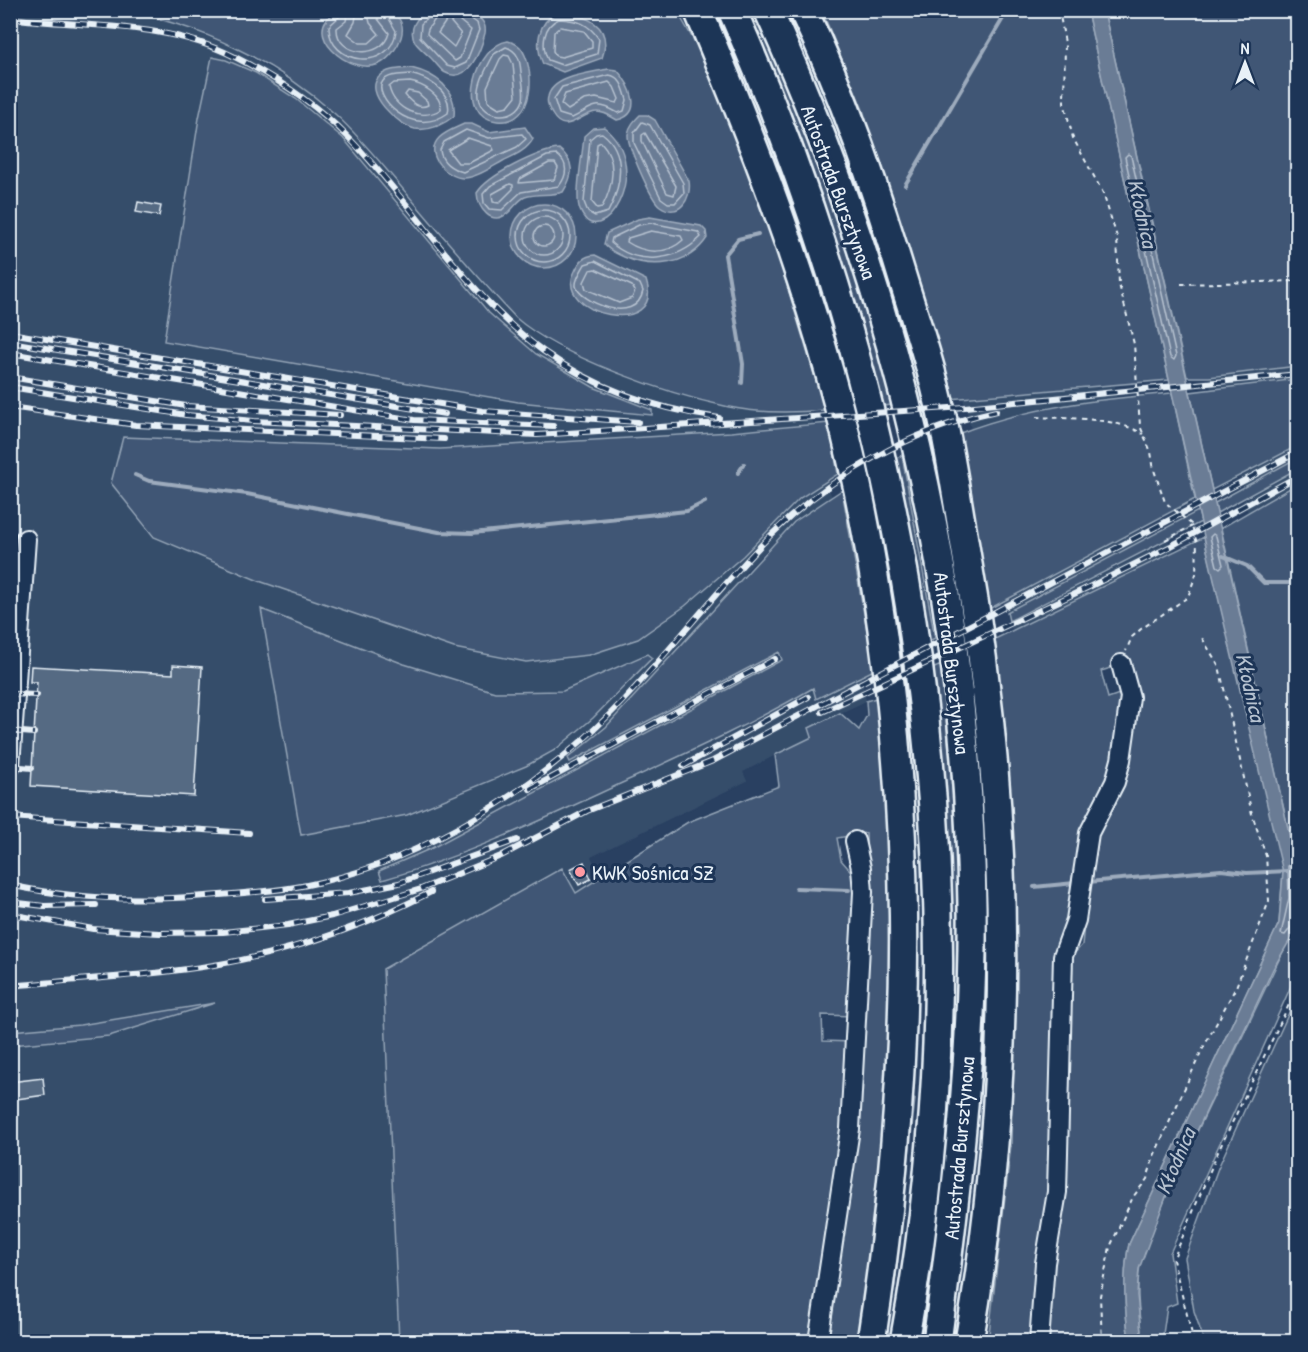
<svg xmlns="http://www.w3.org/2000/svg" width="1308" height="1352" viewBox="0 0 1308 1352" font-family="'Patrick Hand',sans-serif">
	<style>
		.built { fill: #364d6b }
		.green { fill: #415774; stroke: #94a4b6; stroke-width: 1.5 }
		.water { fill: #6b7c95; stroke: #9dabbd; stroke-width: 1.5 }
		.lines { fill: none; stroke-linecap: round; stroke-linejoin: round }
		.shore { stroke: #b6c2d0; stroke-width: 1.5 }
		.stream { stroke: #9dabbd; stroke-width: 4 }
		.building { fill: #556a83; stroke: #e8f1f8; stroke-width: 1.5 }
		.minor-casing { stroke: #e8f1f8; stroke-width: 22 }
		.highway-casing { stroke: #e8f1f8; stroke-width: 32 }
		.path { stroke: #e8f1f8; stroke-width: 2; stroke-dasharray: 4.5 4.5; stroke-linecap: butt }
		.minor { stroke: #1d3557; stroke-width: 18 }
		.highway { stroke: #1d3557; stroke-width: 27 }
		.rail-casing { stroke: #e8f1f8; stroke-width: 6 }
		.rail { stroke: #1d3557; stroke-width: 4; stroke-dasharray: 11; stroke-linecap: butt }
		.poi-dot { fill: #ff9aa2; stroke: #1d3557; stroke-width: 2 }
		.labels { text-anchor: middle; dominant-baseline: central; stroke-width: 6; stroke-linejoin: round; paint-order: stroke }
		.street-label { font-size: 21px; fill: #e8f1f8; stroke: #1d3557 }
		.poi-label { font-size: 21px; fill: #e8f1f8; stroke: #1d3557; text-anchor: start }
		.water-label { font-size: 22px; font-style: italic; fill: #b6c2d0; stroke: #1d3557 }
	</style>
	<rect width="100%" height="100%" fill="#294061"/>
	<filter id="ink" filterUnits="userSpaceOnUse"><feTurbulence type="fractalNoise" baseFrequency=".0167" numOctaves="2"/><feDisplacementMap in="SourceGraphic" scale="12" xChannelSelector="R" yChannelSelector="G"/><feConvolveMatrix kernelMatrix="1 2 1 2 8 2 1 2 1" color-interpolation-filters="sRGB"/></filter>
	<g filter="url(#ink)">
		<path class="built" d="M11,11H121L156,16L235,48L312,94L337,115L376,157L487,288L532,332L558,348L611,369L729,407L812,411L813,424L731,432L743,555L800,498L826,482L832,497L794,522L744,573L758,720L813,688L817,699L861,677L866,701L809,728L812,736L743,772L747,781L591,857L602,878L575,893L562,869L384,969L399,1341H11V1045L109,1036L209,1005L80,1025L11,1031Z
			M1297,366V379L1211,389L1209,377Z
			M1115,386L1116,397L1048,408L971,429L963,398Z
			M1297,446V458L1244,486L1240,477Z
			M1297,469V484L1248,512L1243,501Z
			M1143,528L1148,537L1007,612L1004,601Z
			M1168,541L1175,552L1012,630L1009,621Z"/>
		<path class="green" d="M121,11H677L701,53L766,217L825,410C794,413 759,413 729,407C668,394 562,358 516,318C476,276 439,232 402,188C381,163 359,136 335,114C277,62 197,23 121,11Z
			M746,11H756L828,193L857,278L892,405L883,406C848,271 807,136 746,11Z
			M822,11H1087L1169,380L949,399L863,110Z
			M1104,11H1297V366L1209,377H1187Z
			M212,57L226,60L256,73L296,99L343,138L489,313L536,354L593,387L652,410V415L518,402L164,341L199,118Z
			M1297,379V446L1212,490L1190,392Z
			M1172,393L1195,499L989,609L977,532L955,435C1025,407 1099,399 1172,393Z
			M829,423L838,474L800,498L743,556L685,606L638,639L589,655L526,662L454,648L259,581L154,537L111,483L123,437L440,449L731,432Z
			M902,455L935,638L929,641L896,458Z
			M1297,458V469L1217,513L1215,503Z
			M1297,484V880V868L1221,528Z
			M842,490L874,670L816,699L813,688C751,724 687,753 622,783C543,820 465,856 382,880L379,871L432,848L782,660L779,652L570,762L568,758L606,727L794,522Z
			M1198,511L1201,522L1009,621L1007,612Z
			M1204,537L1280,853L1283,872L1279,923L1129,1244C1122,1277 1125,1309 1129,1341H1045L1050,1264L1064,1189L1066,1061L1071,957L1082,945L1093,836L1121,780L1136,721L1132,689L1124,664L1101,671L1108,698L1122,693L1124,712L1116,758L1103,794L1082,832L1068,923L1056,962L1052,1182L1040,1263L1033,1341L988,1342L1011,1145L1014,1009V874L993,640Z
			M261,609L404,664L495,692L563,691L647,654L652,658L593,718L555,750L526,766L407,815L301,835Z
			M941,665C958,826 966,990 950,1152C943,1215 933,1278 924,1341L917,1342C953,1118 959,893 932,669Z
			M879,697C888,812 893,927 891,1043C889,1140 872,1246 856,1341H825C839,1238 858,1134 865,1029C870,964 868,898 866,833L837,838L841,860L855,876L853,1016L822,1015L823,1041L852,1042L814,1341H399L383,969L562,868L576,893L688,822L779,786L775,755L812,737L809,728L840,713L859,730L867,715L866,701Z
			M1297,922V973L1170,1253L1177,1303L1167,1307L1163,1334L1165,1341L1142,1342C1140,1318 1136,1295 1139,1272C1142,1247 1157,1220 1166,1197Z
			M1297,995V1341H1204L1194,1311L1185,1258L1218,1168Z
			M215,1003L109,1036L11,1045V1031L80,1025Z
			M915,1099L895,1285L885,1341L880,1342L908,1102Z"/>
		<path class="water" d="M1087,11H1104L1297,868V928L1273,969L1166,1197L1139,1269L1137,1295L1142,1342L1129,1341C1125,1309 1122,1277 1129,1244L1279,923L1283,872L1209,559Z
			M337,12C350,12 377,8 388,12C416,21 397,54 381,63C349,79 298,30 337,12Z
			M470,12C479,17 487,22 485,33C481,50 468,86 444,72C440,69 435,62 431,58C426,53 419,48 415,42C408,30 416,15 428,13Z
			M557,13C585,14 614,24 602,58L563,72L543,64C535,45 537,22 557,13Z
			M508,41C512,42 517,44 520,47C536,66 536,126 497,121C454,116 477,45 508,41Z
			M411,68C436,74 457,89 454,116C443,125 430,131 415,129C399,126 361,92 380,76C388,68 401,69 411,68Z
			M608,69L617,70C630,84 645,114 617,120C610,116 603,111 596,112C581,113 565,137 552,114C549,109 546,103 548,97C552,76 591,73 608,69Z
			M640,115H647L655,120L689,181C692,199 679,219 660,206C651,200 627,145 628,134C629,126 635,120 640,115Z
			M464,124H472L489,132L525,127L533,139C526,151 515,155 503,161C492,167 478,177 465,178C447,179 423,154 439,138C446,131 456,128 464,124Z
			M604,127C657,169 599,257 580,210C574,196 583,153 584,136L593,128Z
			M559,149C575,161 574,175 563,192C550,196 538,193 525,197C518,200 514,208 508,213C491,227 478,208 477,193C488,175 538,151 559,149Z
			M512 236a32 32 0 1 1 64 0a32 32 0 1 1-64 0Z
			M650,217L701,226L706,231L707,238C689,266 652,269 624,257C616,253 609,251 604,244L607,233L638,219Z
			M595,255L646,280C666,340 551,315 575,271C580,261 583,256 595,255Z"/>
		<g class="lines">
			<path class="shore" d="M341,10L339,17L329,26C328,65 391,73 396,31L384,10
				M348,10L346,21L337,28C336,56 382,61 389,33L378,19L376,10
				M357,10L355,22L348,34L360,43H369L379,34L370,23L367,10
				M431,10L429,16L421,24L420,37L447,66L455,68L466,63L479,30L477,23L467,16L465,10
				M438,10C438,22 427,24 427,34L455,61L460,58L471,30L460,21L458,10
				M559,19C578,20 588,23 599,39L597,54L562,65L548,60C541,46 543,25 559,19Z
				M446,21H450L461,34L454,47L438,33Z
				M560,27L584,31L592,41V48L562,57L556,56L553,51L554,32Z
				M506,47C518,51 520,60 521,72C522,81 525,92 523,100C517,121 482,120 479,97C477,83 488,66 494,54Z
				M504,55L509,56L513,64L516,96L508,106L499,108L488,101L487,87L500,59Z
				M410,74C428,78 453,92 448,113C411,140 371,95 383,81C389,74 402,75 410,74Z
				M609,75C621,76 624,90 627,100L624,111L618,113C594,99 593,108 572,118L559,114L554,99L562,87Z
				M410,82C422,84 442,95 441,109C422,122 394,110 389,87L394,83Z
				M609,82L614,87L619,99L617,103L596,98L584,100L568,110L561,104L565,94Z
				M408,91L418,93L427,101L428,105C418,110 411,102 405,95Z
				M642,122L650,125L683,183L684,193L675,203H668L661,198L634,143V133Z
				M466,130L489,138L522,134L526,139L517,147L463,172C452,169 441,162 440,150L444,142Z
				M602,133C628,152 621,188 608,212L595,216L588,212L584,202L590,139L596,134Z
				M645,133L676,186L674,195L667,193L642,141V135Z
				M468,138L492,146L494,150L469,163H458L448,150Z
				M601,142C618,160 613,187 602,207L597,208L592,202L597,144Z
				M1128,154L1131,156L1176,356L1174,360L1170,357L1125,157Z
				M557,155C569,163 567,176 559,186L521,192L502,210L489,209L484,203L483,194L490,186L547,156Z
				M549,163H555L558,168L554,180L519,183L520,179Z
				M510,184L513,185V189L499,203L493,202L492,194Z
				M518 236a26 26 0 1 1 52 0a26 26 0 1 1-52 0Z
				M525 236a19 19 0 1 1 38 0a19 19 0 1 1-38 0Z
				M651,223L698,232L701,237C676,262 638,266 611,243L612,238L639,225Z
				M534 236a10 10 0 1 1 20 0a10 10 0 1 1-20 0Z
				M651,231L681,236L683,240C667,255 645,254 627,242L628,238Z
				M595,261L640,284L643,291C636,327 579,301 576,286C575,279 582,270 585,264Z
				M595,269L632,286L635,291L632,298L619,303L586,289L584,282L590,270Z
				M1213,534L1216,536L1223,565L1220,568L1217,566L1210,537Z
				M1298,864L1288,866L1289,898L1281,934L1285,935L1291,927L1298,925"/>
			<path class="stream" d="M905,185L1008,10
				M742,383L743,364L725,255L738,239L758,234
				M738,473L744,464
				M135,475L149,481L247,494L439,532L472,533L687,511L705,502
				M1223,556L1247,566L1264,583H1298
				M1088,882L1221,870L1247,873L1287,871
				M1034,887L1075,883
				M796,888L849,890"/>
		</g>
		<path class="building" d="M138,202L161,206L159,216L136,212Z
			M173,665L202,667L194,796L31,786L37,682H30L31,666L173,674Z
			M584,862L591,879L579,885L570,869Z
			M43,1078L45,1095L10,1100V1082Z"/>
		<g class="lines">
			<defs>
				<path id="minor" d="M10,766L26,539
					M818,1342L850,1129L863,892L861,868L855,841
					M1039,1342L1045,1263L1057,1192L1063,956L1076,920L1089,833L1115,782L1121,760L1130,697L1121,664"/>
				<path id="highway" d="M698,10C764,166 824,325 858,490C917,777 916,1053 871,1342
					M732,10C916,425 987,894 904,1342
					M768,10C896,291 968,597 972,905C974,1051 956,1197 937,1342
					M803,10C844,95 874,184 901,273C911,306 922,338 931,371C947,428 955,488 965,546C1012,809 1014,1077 969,1342"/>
			</defs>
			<use href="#minor" class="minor-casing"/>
			<use href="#highway" class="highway-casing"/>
			<path class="path" d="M1059,10L1065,43L1064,102L1073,138L1103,193L1117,237L1119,284L1134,344L1140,426L1151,452L1154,470L1165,502L1191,524L1197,543L1196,574L1188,597L1141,629L1132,637L1126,651
				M1181,284L1298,281
				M1036,417C1069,419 1113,416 1143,434
				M1165,540L1192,526
				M1102,1342L1100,1296L1110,1247L1133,1197L1147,1179L1154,1156L1201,1052L1236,987L1269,901L1266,856L1252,814L1219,666L1202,638
				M1194,1342L1173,1260L1217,1154L1298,986"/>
			<use href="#minor" class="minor"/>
			<use href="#highway" class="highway"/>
			<defs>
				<path id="rail" d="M10,18C84,28 164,21 233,56C275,77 315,103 348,137C415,205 465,294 543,351C596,389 656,409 719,418
					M10,333L483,411L638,422
					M10,342L445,414
					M10,353L414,420L553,426
					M10,377L186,406L340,415
					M10,387L186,415L254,421L537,435L965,407L1298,374
					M10,407L136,425L444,439
					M10,575L14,534
					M10,694L37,695
					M822,712L1089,587L1171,546L1298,476
					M10,731L34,733
					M10,766L32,768
					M683,766L808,697
					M530,789L775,659
					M10,817L249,833
					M10,885C75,900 140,901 206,896C245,893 283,891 321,882C425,858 537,788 612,712C668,655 715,591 771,535C831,475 913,429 996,411
					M265,899L349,893L399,883L517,840
					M10,902L44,906L96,905
					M10,914L93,929L159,933L223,932L288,925L332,916L421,889L501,856L587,811L713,761L1298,452
					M10,986C80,979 151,976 220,964C293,951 365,926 431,892"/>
			</defs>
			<use href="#rail" class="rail-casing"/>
			<use href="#rail" class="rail"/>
		</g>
	</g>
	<circle class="poi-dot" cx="580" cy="872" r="6"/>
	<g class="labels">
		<g class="street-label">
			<text transform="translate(839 192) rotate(70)">Autostrada Bursztynowa</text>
			<text transform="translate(952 663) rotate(83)">Autostrada Bursztynowa</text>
			<text transform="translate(959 1148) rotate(-85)">Autostrada Bursztynowa</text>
		</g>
		<g class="poi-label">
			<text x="592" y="872">KWK Sośnica SZ</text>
		</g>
		<g class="water-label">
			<text transform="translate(1143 213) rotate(77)">Kłodnica</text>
			<text transform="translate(1251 687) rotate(77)">Kłodnica</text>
			<text transform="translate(1175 1161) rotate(-67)">Kłodnica</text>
		</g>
	</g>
	<rect width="1308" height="1352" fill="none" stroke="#1d3557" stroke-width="36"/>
	<rect x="18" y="18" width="1272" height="1316" fill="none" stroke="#e8f1f8" stroke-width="2" filter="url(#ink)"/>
	<g transform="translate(1245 63)" stroke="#1d3557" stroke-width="4.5" paint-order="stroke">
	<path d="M0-4.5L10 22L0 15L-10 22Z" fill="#e8f1f8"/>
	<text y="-9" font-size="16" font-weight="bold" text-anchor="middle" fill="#e8f1f8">N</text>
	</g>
</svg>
